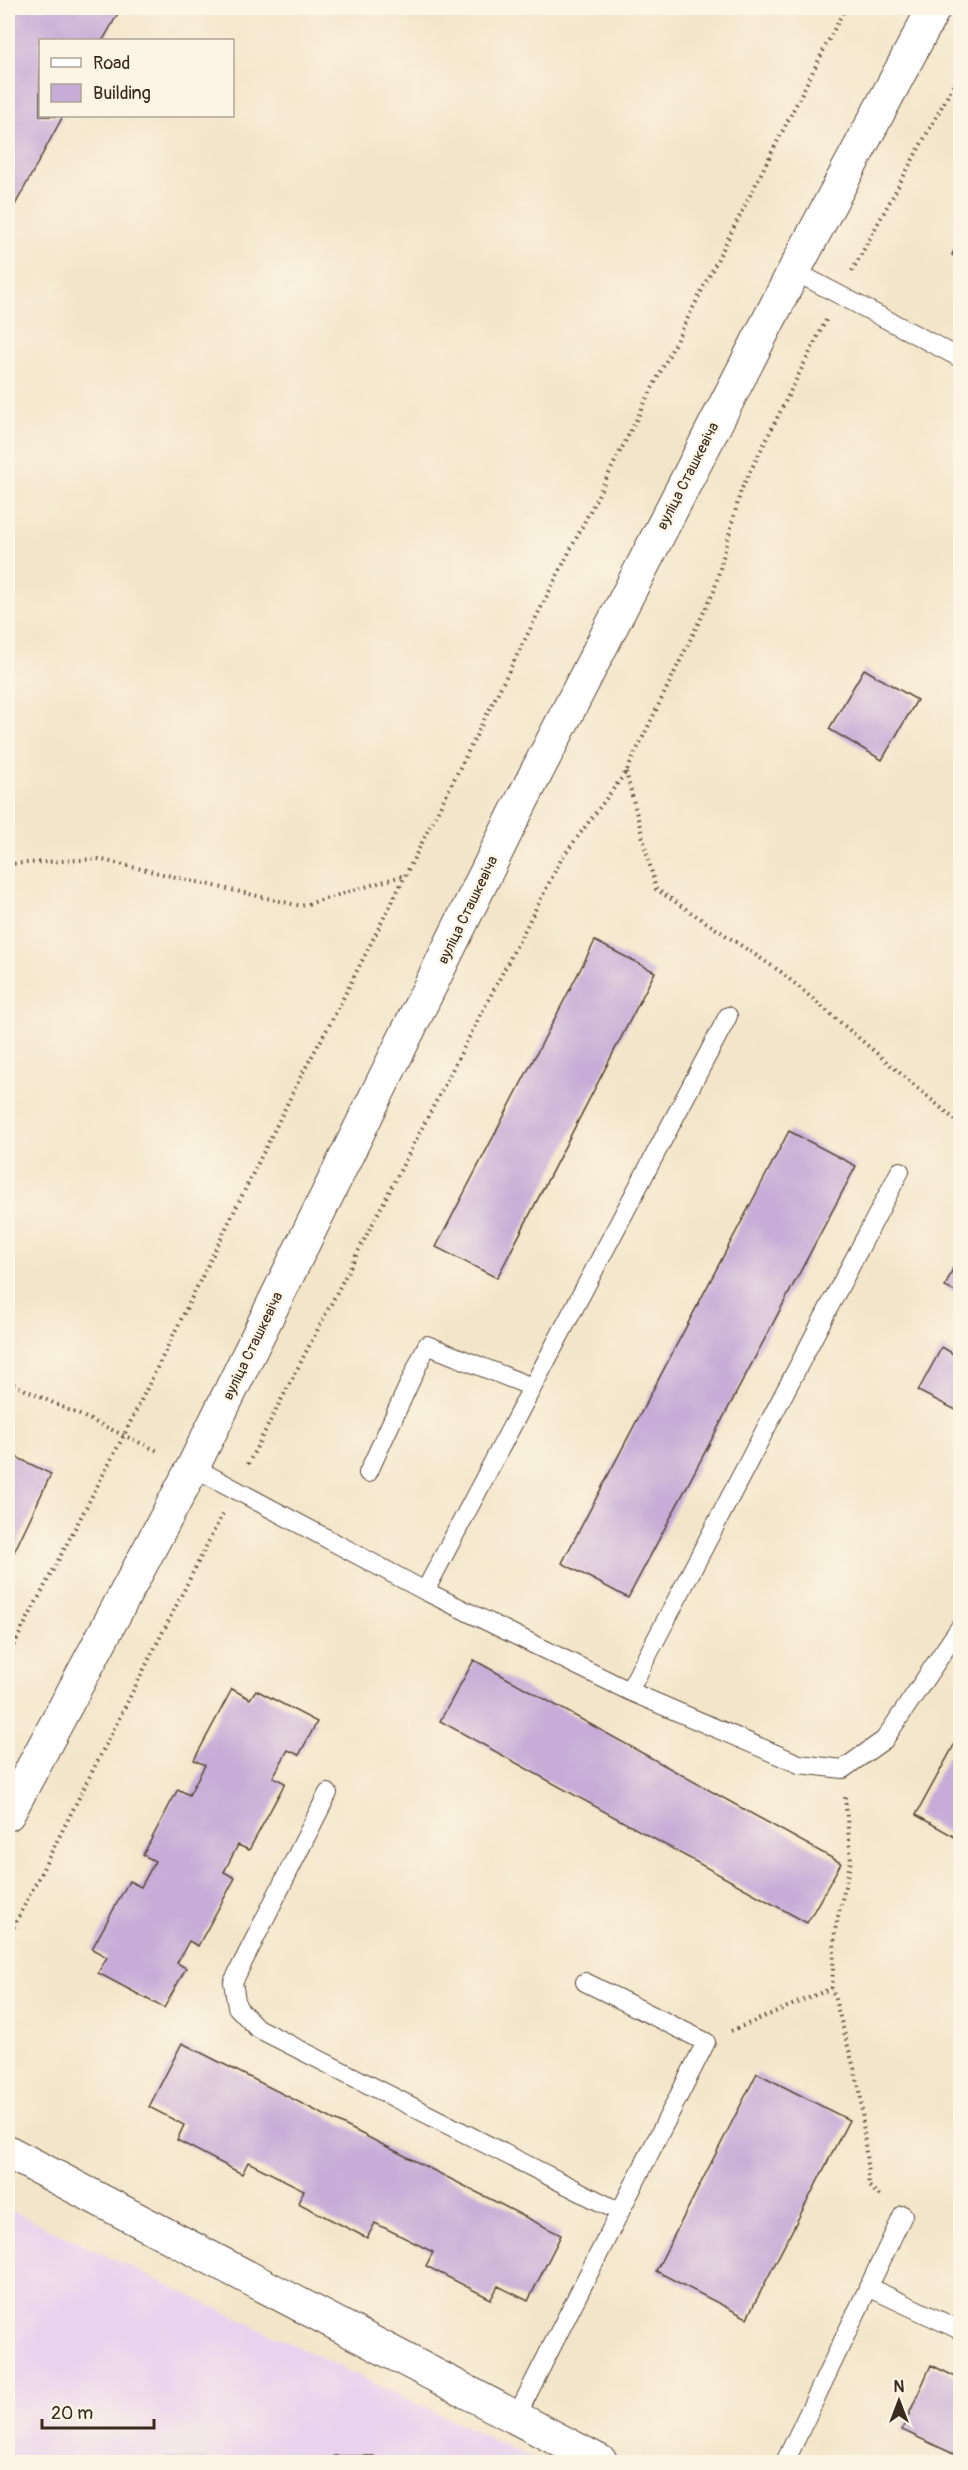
<svg xmlns="http://www.w3.org/2000/svg" width="968" height="2470" viewBox="0 0 968 2470" font-family="Pangolin,sans-serif">
	<style>
		.built { fill: #e8d2ee }
		.building { fill: #c6acd7 }
		.lines { fill: none; stroke-linecap: round; stroke-linejoin: round }
		.lane-casing { stroke: #574638; stroke-width: 20 }
		.street-casing { stroke: #574638; stroke-width: 35 }
		.path { stroke: #574638; stroke-width: 4; stroke-dasharray: 1.5 4.5; stroke-linecap: butt }
		.lane { stroke: #fff; stroke-width: 18 }
		.street { stroke: #fff; stroke-width: 33 }
		.labels { text-anchor: middle; dominant-baseline: central; stroke-width: 4.5; stroke-linejoin: round; paint-order: stroke }
		.street-label { font-size: 15px; fill: #3b2a1e; stroke: #fcf5e5 }
	</style>
	<rect width="100%" height="100%" fill="#fcf5e5"/>
	<filter id="ink" filterUnits="userSpaceOnUse"><feTurbulence type="fractalNoise" baseFrequency=".0167" numOctaves="2"/><feDisplacementMap in="SourceGraphic" scale="12" xChannelSelector="R" yChannelSelector="G"/><feConvolveMatrix kernelMatrix="1 2 1 2 8 2 1 2 1" color-interpolation-filters="sRGB"/></filter>
	<filter id="wash" filterUnits="userSpaceOnUse"><feTurbulence type="fractalNoise" baseFrequency=".008" numOctaves="4" result="noise"/><feDisplacementMap in="SourceGraphic" scale="24" xChannelSelector="R" yChannelSelector="G"/><feGaussianBlur stdDeviation="1.35" result="paint"/><feColorMatrix in="noise" values="0 0 0 0 0 0 0 0 0 0 0 0 0 0 0 0 0 1.4 0 .05"/><feComposite in="paint" operator="in"/></filter>
	<g filter="url(#wash)">
		<rect width="100%" height="100%" fill="#f3e5c9"/>
		<path class="built" d="M8,2209L540,2462H8Z"/>
		<g id="blocks">
			<path class="building" d="M8,8H121L103,40H40V116H63L8,218V32L13,21L8,18Z
				M960,237V259L952,255Z
				M864,669L917,700L882,760L829,729Z
				M595,941L655,972L497,1278L436,1247Z
				M789,1131L856,1166L628,1598L562,1563Z
				M960,1252V1294L945,1287Z
				M942,1347L960,1358V1412L918,1391Z
				M8,1453L51,1474L8,1565Z
				M474,1660L841,1863L807,1923L440,1721Z
				M232,1689L250,1699L256,1690L317,1722L299,1755L288,1750L273,1777L285,1783L249,1850L238,1845L224,1872L235,1878L198,1946L189,1941L177,1963L186,1968L164,2008L98,1973L107,1957L92,1949L129,1881L141,1887L155,1861L143,1855L178,1789L189,1795L205,1765L194,1760Z
				M960,1734V1840L916,1815Z
				M182,2043L561,2235L528,2301L498,2286L491,2299L426,2266L433,2252L375,2223L367,2238L298,2203L304,2190L248,2162L242,2174L177,2140L184,2125L149,2107Z
				M757,2073L849,2120L747,2318L656,2271Z
				M931,2365L960,2379V2457L902,2430Z
				M334,2456H374V2462H334Z
				M165,2457H207V2462H165Z"/>
		</g>
	</g>
	<g filter="url(#ink)">
		<use href="#blocks" fill-opacity="0" stroke="#574638" stroke-width="1.5"/>
		<g class="lines">
			<defs>
				<path id="lane" d="M794,271L960,358
					M193,1467L425,1591L629,1691L799,1764L843,1769L884,1740L960,1627
					M368,1473L427,1345L532,1387
					M425,1591L728,1016
					M629,1691L900,1171
					M328,1793L233,1982L237,2007L257,2028L620,2212
					M868,2287L960,2330
					M515,2419L706,2042L585,1982
					M785,2462L903,2215"/>
				<path id="street" d="M8,1814L193,1467L513,818L794,271L934,8
					M8,2152L601,2462"/>
			</defs>
			<use href="#lane" class="lane-casing"/>
			<use href="#street" class="street-casing"/>
			<path class="path" d="M852,271L960,73
				M626,772L656,889L781,972L960,1124
				M8,864L98,859L301,906L405,875
				M8,1382L160,1452
				M248,1464L562,858L626,772L714,591L741,490L826,320
				M8,1656L124,1435L301,1076L331,1022L845,8
				M845,1797L851,1860L835,1930L832,1988L860,2090L869,2186L881,2197
				M8,1938L223,1513
				M731,2031L832,1988"/>
			<use href="#lane" class="lane"/>
			<use href="#street" class="street"/>
		</g>
	</g>
	<g class="labels">
		<g class="street-label">
			<text transform="translate(688 476) rotate(-63)">вуліца Сташкевіча</text>
			<text transform="translate(468 910) rotate(-64)">вуліца Сташкевіча</text>
			<text transform="translate(253 1346) rotate(-64)">вуліца Сташкевіча</text>
		</g>
	</g>
	<rect width="968" height="2470" fill="none" stroke="#fcf5e5" stroke-width="30"/>
	<rect x="39" y="39" width="195" height="78" fill="#fcf5e5" stroke="#afa495" stroke-width="1.5"/>
	<rect x="51" y="58" width="30" height="9" fill="#ffffff" stroke="#afa495" stroke-width="1.5"/>
	<text x="93" y="69" font-size="18" fill="#3b2a1e">Road</text>
	<rect x="51" y="84" width="30" height="18" fill="#c6acd7" stroke="#afa495" stroke-width="1.5"/>
	<text x="93" y="99" font-size="18" fill="#3b2a1e">Building</text>
	<g transform="translate(899 2401)" stroke="#fcf5e5" stroke-width="4.5" paint-order="stroke">
	<path d="M0-4.5L10 22L0 15L-10 22Z" fill="#3b2a1e"/>
	<text y="-9" font-size="16" font-weight="bold" text-anchor="middle" fill="#3b2a1e">N</text>
	</g>
	<path d="M42 2419v9h112v-9" fill="none" stroke="#3b2a1e" stroke-width="3"/>
	<text x="51" y="2419" font-size="18" fill="#3b2a1e" stroke="#fcf5e5" stroke-width="4.5" paint-order="stroke">20 m</text>
</svg>
